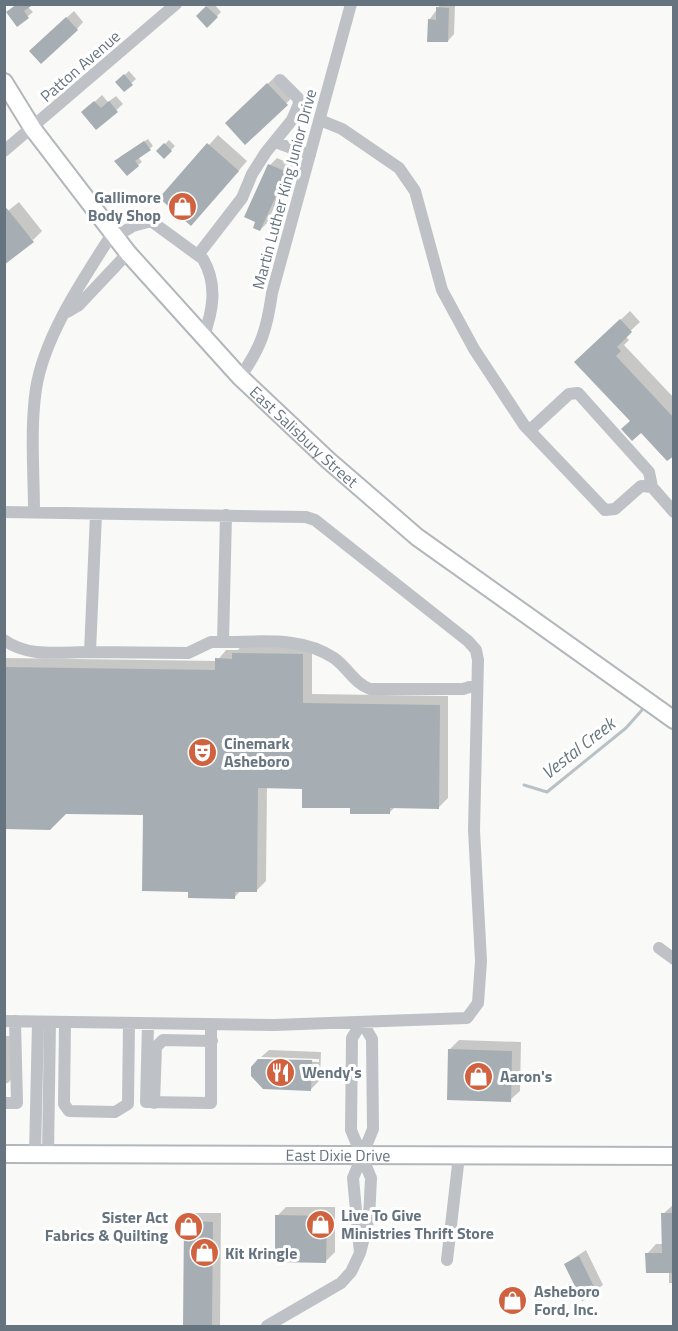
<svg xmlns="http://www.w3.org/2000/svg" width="678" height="1331" viewBox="0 0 678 1331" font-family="'Titillium Web',sans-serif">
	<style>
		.shadow { fill: #0003 }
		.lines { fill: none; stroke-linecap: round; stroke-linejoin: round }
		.stream { stroke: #b8c2c6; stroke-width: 3 }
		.building { fill: #a6aeb3 }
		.major-casing { stroke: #b2b7bb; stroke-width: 20 }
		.minor { stroke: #bec2c6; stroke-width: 12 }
		.major { stroke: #fff; stroke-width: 16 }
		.labels { text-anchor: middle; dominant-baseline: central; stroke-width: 6; stroke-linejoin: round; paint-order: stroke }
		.street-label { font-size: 16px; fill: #66747f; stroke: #fff }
		.poi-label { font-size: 16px; font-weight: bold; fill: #66747f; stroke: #fff; text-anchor: start }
		.water-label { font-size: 18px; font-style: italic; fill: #67797f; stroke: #fff }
	</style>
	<rect width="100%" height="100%" fill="#f9f9f7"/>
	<path class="shadow" d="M209,4H214L221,12L207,26L198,16Z
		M441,4H455L454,34L448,41L429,20Z
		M28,7L33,12L17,25L8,12Z
		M74,11L83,22L77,29L38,44Z
		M129,71L136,79L124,90L117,82Z
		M277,75L296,94L245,143L227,123Z
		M102,95L108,102L116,96L123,104L97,128L90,106Z
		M218,135L247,161L200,215L161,198Z
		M148,139L153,146L138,157L142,162L138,165L120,157Z
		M169,140L175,146L164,157L158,151Z
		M277,158L293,165L267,223L260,230L257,222L246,217L270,165Z
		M19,202L42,231L33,240L4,214Z
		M630,311L640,322L625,336L629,340L624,345L674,398V454L631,420L576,362Z
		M243,644L312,645V694L448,696V798L438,808L395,807L389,813L352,807L303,787H267L266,881L256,891L241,890L234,898L189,890L144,814L65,812L4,828V658L217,661L226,650H238Z
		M4,1036H16L17,1073L8,1083H4Z
		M459,1040L521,1042L520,1091L510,1100L449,1050Z
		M269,1050L321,1052L320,1080L310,1090L253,1068L260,1059L319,1062V1059L261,1057Z
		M674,1204V1283H669V1271L647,1254L656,1244H663V1214Z
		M286,1207H335V1252L326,1261L277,1216Z
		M194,1213H221L220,1326H184L185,1222Z
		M586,1250L603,1285L582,1299L565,1264Z"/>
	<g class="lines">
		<path class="stream" d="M524,785L547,792L626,728L642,710"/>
	</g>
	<path class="building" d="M17,4H34L24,11L29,18L17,27L6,12Z
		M206,6L218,17L207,28L196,16Z
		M436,7L449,8L448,42H427L428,19L436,20Z
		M66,17L78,30L41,64L29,51Z
		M124,74L133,85L124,92L115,82Z
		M267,83L288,105L245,145L225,123Z
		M94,101L101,108L109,101L118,112L96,130L81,112Z
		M144,141L151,150L135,161L139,166L127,176L114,161Z
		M164,143L172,151L164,159L156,151Z
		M207,143L239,171L191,226L159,198Z
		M268,164L287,172L260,231L253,228L255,222L244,217Z
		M4,205L34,242L4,265Z
		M620,319L632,332L617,347L621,351L616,356L674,418V456L667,461L641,433L632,441L621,429L630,421L574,362Z
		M232,653L303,654V703L440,705L439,809L390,808V814H350V808H302V789L258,788L257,892H235V899L188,898V892L142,891L143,815L66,814L50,830L4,829V667L215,670V658L232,659Z
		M448,1049L512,1051L511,1102L447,1100Z
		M258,1059L312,1060L311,1091L263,1089L251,1076V1067Z
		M661,1213H674V1273H646L645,1253H662Z
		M275,1215L327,1216L326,1263L275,1262Z
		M184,1221L213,1222L212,1326H183Z
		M579,1256L597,1293L582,1301L564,1264Z"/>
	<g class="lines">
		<defs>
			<g id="major">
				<path id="s1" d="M4,82L33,129L128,253L240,377L328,460L417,537L674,720"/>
				<path id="s2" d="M4,1154L674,1156"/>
			</g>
		</defs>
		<use href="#major" class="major-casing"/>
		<path class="minor" d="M320,120L342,129L399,168L415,191L442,290L474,349L524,425L605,510L615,509L641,486L652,487L674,512
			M275,142L310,155
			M4,151L176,4
			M115,237L133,226L151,221L203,259C218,285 213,311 203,338
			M198,255L242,198L252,174L266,152L292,120L299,104L298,98L280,80
			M67,312L79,305L128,253
			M240,377C261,348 267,329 272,293L351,4
			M530,430L569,394L578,393L649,472L652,487
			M4,512L306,517L315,520L468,641L476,650L478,660L474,830L481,961L478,1003L467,1018L274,1025L4,1021
			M34,512C34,472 30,429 36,389C44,336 84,278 112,234
			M226,515L223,642C261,642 301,636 334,658C347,667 354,683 370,689H463L476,685
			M4,640C29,658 60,652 90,652L96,514
			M90,652L188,653L211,642H223
			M659,948L674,959
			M65,1022L64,1104L69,1111L115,1112L128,1104L129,1023
			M148,1024L146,1102L211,1103V1025
			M4,1103H17L15,1021
			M154,1103L156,1047L163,1040L212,1041
			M35,1154L38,1022
			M48,1154L50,1022
			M447,1260L459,1156
			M267,1326L341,1283L351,1272L360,1253L369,1218L371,1178L351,1130L352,1038L362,1022L372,1039L373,1129L353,1178L360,1253"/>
		<use href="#major" class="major"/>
	</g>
	<defs>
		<symbol id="shop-disc" viewBox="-11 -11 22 22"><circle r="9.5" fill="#d1623f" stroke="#fff"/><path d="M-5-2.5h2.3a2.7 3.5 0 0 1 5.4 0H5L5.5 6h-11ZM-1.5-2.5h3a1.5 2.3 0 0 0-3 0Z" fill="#fff"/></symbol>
		<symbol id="theatre-disc" viewBox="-11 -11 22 22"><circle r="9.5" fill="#d1623f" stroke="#fff"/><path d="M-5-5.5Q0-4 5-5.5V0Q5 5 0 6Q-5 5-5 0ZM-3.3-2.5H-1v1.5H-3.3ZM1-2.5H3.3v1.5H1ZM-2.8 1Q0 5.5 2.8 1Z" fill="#fff"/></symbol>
		<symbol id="restaurant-disc" viewBox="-11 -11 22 22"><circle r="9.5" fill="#d1623f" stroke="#fff"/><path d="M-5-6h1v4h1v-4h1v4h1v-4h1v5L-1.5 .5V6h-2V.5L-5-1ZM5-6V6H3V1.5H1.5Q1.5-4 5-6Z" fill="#fff"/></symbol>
	</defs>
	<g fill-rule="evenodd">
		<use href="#shop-disc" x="166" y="190" width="33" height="33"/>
		<use href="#theatre-disc" x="186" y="736" width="33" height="33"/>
		<use href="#restaurant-disc" x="264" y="1056" width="33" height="33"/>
		<use href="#shop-disc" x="462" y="1060" width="33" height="33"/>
		<use href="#shop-disc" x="304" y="1208" width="33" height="33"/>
		<use href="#shop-disc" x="172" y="1210" width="33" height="33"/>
		<use href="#shop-disc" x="188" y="1236" width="33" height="33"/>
		<use href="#shop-disc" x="496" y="1284" width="33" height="33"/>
	</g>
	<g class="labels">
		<g class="street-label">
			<text transform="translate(80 66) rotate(-41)">Patton Avenue</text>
			<text transform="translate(284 189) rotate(-75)">Martin Luther King Junior Drive</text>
			<text stroke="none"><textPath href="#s1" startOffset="466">East Salisbury Street</textPath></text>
			<text stroke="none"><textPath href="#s2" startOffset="334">East Dixie Drive</textPath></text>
		</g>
		<g class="poi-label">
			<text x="161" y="197" text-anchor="end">Gallimore<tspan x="161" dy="18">Body Shop</tspan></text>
			<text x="224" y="743">Cinemark<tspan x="224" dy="18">Asheboro</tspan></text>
			<text x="302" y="1072">Wendy's</text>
			<text x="500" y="1076">Aaron's</text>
			<text x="341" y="1215">Live To Give<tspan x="341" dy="18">Ministries Thrift Store</tspan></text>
			<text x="168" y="1217" text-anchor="end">Sister Act<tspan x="168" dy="18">Fabrics &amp; Quilting</tspan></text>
			<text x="225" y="1253">Kit Kringle</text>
			<text x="534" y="1291">Asheboro<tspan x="534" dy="18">Ford, Inc.</tspan></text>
		</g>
		<g class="water-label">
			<text transform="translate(578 748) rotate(-38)">Vestal Creek</text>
		</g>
	</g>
	<rect width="678" height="1331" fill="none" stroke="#66747f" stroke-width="12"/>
</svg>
